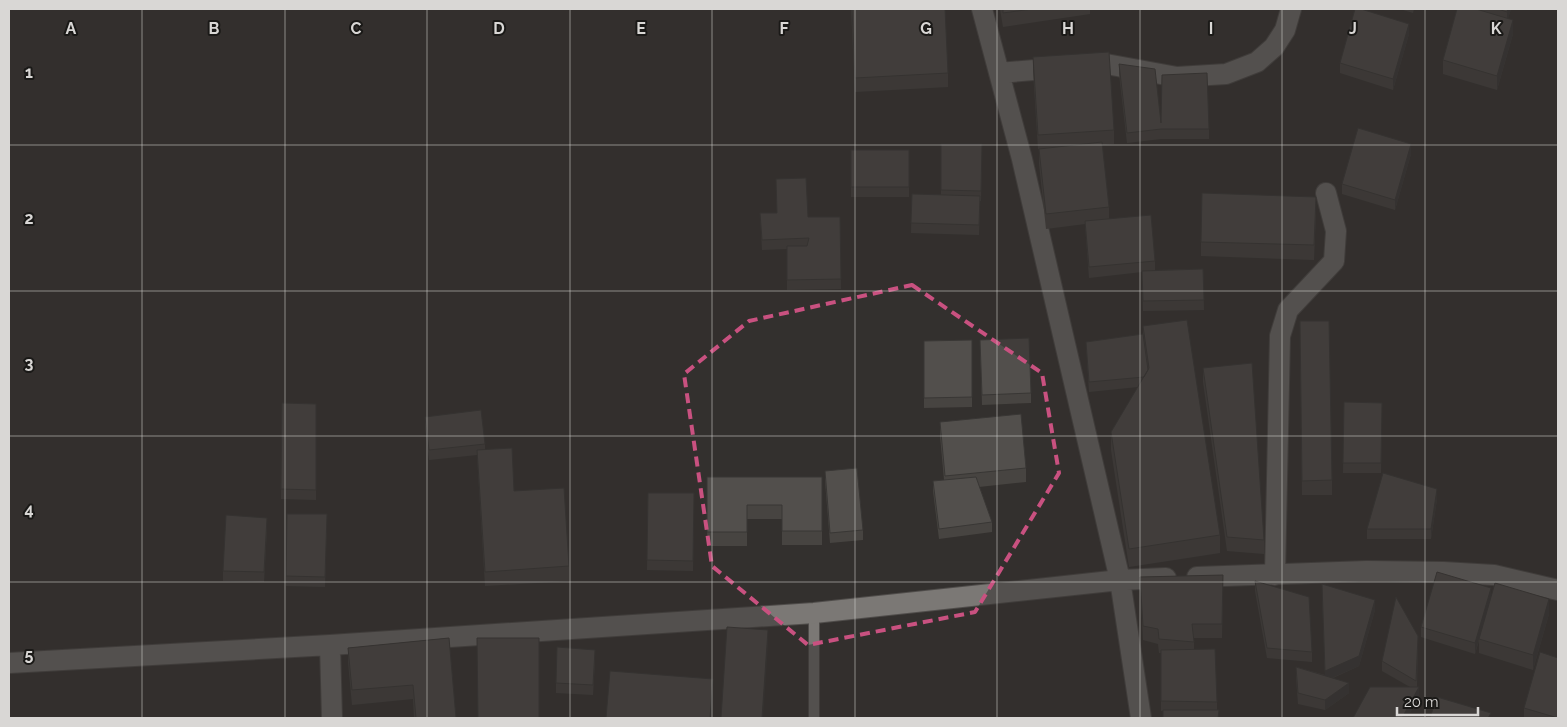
<svg xmlns="http://www.w3.org/2000/svg" width="1567" height="727" viewBox="0 0 1567 727" font-family="Raleway,sans-serif">
	<style>
		.lines { fill: none; stroke-linecap: round; stroke-linejoin: round }
		.service-casing { stroke: #504d4b; stroke-width: 12 }
		.minor-casing { stroke: #504d4b; stroke-width: 22 }
		.service { stroke: #7b7875; stroke-width: 10 }
		.minor { stroke: #7b7875; stroke-width: 20 }
		.wall { fill: #474441 }
		.shaded-wall { fill: #393735 }
		.building { fill: #524f4c; stroke: #393735 }
		.marked { fill: none; stroke: #c95180; stroke-width: 4; stroke-dasharray: 10 6; stroke-linejoin: round }
		.grid { fill: none; stroke: #d9d7d5; stroke-width: 1; stroke-opacity: 0.55 }
		.grid-label { font-size: 16px; text-anchor: middle; font-weight: bold; fill: #d9d7d5; stroke: #1a1917; stroke-width: 4; stroke-linejoin: round; paint-order: stroke }
	</style>
	<rect width="100%" height="100%" fill="#33302e"/>
	<g class="lines">
		<defs>
			<path id="service" d="M814,718V613"/>
			<path id="minor" d="M982,9L1022,159L1120,580L1141,718
				M999,73L1106,64L1177,77L1226,74L1257,62L1274,47L1285,30L1291,9
				M1275,575L1280,336L1288,310L1334,261L1336,231L1326,193
				M1197,577L1367,571L1443,572L1494,575L1558,590
				M330,645L332,718
				M9,663L330,645L814,613L1120,580L1166,578"/>
		</defs>
		<use href="#service" class="service-casing"/>
		<use href="#minor" class="minor-casing"/>
		<use href="#service" class="service"/>
		<use href="#minor" class="minor"/>
	</g>
	<path class="wall" d="M851,9L948,73V87L855,92Z
		M1000,9H1090V14L1003,27Z
		M1400,9H1414L1413,13Z
		M1457,9H1511L1508,18L1513,34L1497,90L1443,74V60Z
		M1409,34L1393,90L1340,73V63Z
		M1033,57L1114,130V144L1102,145L1109,207V219L1155,261V270L1203,269L1204,310L1143,311L1142,272L1089,278L1085,224L1046,229L1039,164V149L1047,148L1038,149L1033,71Z
		M1119,64L1161,123L1209,129V139H1161L1127,143L1119,74Z
		M941,144H982L981,201H980L979,235L911,233L912,194L941,195Z
		M851,150H909V197H851Z
		M1411,154L1395,210L1342,194V184Z
		M776,179L808,217H840L841,289L787,290V249L762,250L760,213H777Z
		M1316,211L1314,260L1201,256V242Z
		M1300,321L1332,480V495H1302Z
		M1143,326L1220,535V553L1129,567L1111,450V432L1138,387L1089,392L1086,342L1143,334Z
		M972,340V407L924,408V341Z
		M980,340L1031,393V403L982,405Z
		M1203,368L1264,540V554L1227,551L1203,382Z
		M1344,402L1382,403L1381,473H1343Z
		M282,403L316,404V500L281,499Z
		M425,417L485,444V450L569,566V581L485,586L477,455L429,460L425,427Z
		M940,422L1026,468V482L979,487L992,522V532L939,539L933,491V481L944,480L940,436Z
		M825,471L863,530V540L830,543L825,481Z
		M707,477H822V545H782V519H747V546H707Z
		M648,493H694L693,571L647,570Z
		M1437,499L1431,539H1367V529Z
		M287,514H327L325,587L286,586Z
		M267,528L264,582L223,581V571Z
		M1223,575L1222,638H1194V649L1217,702V710L1161,711V653H1159L1158,644L1143,640L1140,577Z
		M1255,581L1312,652V662L1267,658L1255,591Z
		M1322,594L1375,610L1359,666L1333,678L1349,693L1325,710L1298,704L1296,677V667L1325,675Z
		M1491,596L1549,614L1533,670L1479,653V641L1475,654L1421,637V627Z
		M1418,636L1417,687L1419,697L1407,718H1353L1410,687L1382,671V661Z
		M449,638L456,718H414L413,699L352,705L348,662V648Z
		M595,660L593,695L556,693V683Z
		M1524,708L1558,718H1524Z"/>
	<path class="shaded-wall" d="M1508,9H1511L1507,22V12Z
		M1513,20V34L1497,90V76Z
		M1409,24V34L1393,90V79Z
		M1411,144V154L1395,210V200Z
		M1437,489V499L1431,539V529Z
		M1491,588V598L1479,639L1475,654V643Z
		M1549,599V614L1533,670V655Z
		M1375,600V610L1359,666L1325,681V671Z
		M768,630V645L763,718H762Z
		M713,679V694L711,718H710Z
		M1349,683V693L1325,710V700Z
		M1419,687V697L1407,718H1402Z"/>
	<path class="building" d="M852,9H945L948,73L855,78Z
		M1003,9H1032L1003,13Z
		M1355,9H1361L1409,24L1393,79L1340,63Z
		M1457,9H1476L1513,20L1497,76L1443,60Z
		M1498,9H1508L1507,12Z
		M1109,52L1114,130L1038,135L1033,57Z
		M1119,64L1155,69L1161,123L1162,75L1207,73L1209,129H1161L1127,133Z
		M1358,128L1411,144L1395,200L1342,184Z
		M1102,142L1109,207L1046,214L1039,149Z
		M941,144H982L981,191L941,190Z
		M851,150H909V187H851Z
		M806,178L808,217H840L841,279L787,280V246H807L809,238L762,240L760,213H777L776,179Z
		M1202,193L1316,197L1314,245L1201,242Z
		M912,194L980,196L979,225L911,223Z
		M1151,215L1155,261L1089,267L1085,221Z
		M1203,269L1204,300L1143,301L1142,271Z
		M1187,320L1220,535L1129,549L1111,432L1149,368L1143,326Z
		M1300,321H1329L1332,480L1302,481Z
		M1143,334L1148,370L1144,377L1089,382L1086,342Z
		M1029,338L1031,393L982,395L980,340Z
		M972,340V397L924,398V341Z
		M1252,363L1264,540L1227,537L1203,368Z
		M1344,402L1382,403L1381,463H1343Z
		M282,403L316,404V490L281,489Z
		M481,410L485,444L429,450L425,417Z
		M1021,414L1026,468L945,476L940,422Z
		M512,448L514,491L564,488L569,566L485,572L477,450Z
		M857,468L863,530L830,533L825,471Z
		M1383,473L1437,489L1431,529H1367Z
		M707,477H822V531H782V505H747V532H707Z
		M976,477L992,522L939,529L933,481Z
		M648,493H694L693,561L647,560Z
		M287,514H327L325,577L286,576Z
		M226,515L267,518L264,572L223,571Z
		M1437,572L1491,588L1475,643L1421,627Z
		M1223,575L1222,624H1192L1194,642L1159,639L1158,629L1143,626L1140,577Z
		M1255,581L1309,597L1312,652L1267,648Z
		M1495,583L1549,599L1533,655L1479,639Z
		M1322,584L1375,600L1359,656L1325,671Z
		M1396,597L1418,636L1416,681L1382,661Z
		M727,627L768,630L762,718H721Z
		M449,638L456,718H416L413,685L352,690L348,648Z
		M477,638H539V718H478Z
		M557,647L595,650L593,685L556,683Z
		M1215,649L1217,702L1161,701V650Z
		M1540,652L1558,658V718L1524,708Z
		M1296,667L1349,683L1325,700L1298,693Z
		M610,671L713,679L710,718H606Z
		M1370,687H1419L1402,718H1353Z
		M1437,697L1491,713L1488,718H1430Z
		M1163,710H1219L1218,718H1163Z"/>
	<path d="M0 0H1567V727H0ZM912,285L1042,373L1059,473L975,612L808,645L712,566L684,374L749,321Z" fill="#33302e" fill-opacity=".55" fill-rule="evenodd"/>
	<path class="marked" d="M912,285L1042,373L1059,473L975,612L808,645L712,566L684,374L749,321Z"/>
	<path class="grid" d="M142,9V718M285,9V718M427,9V718M570,9V718M712,9V718M855,9V718M997,9V718M1140,9V718M1282,9V718M1425,9V718M9,145H1558M9,291H1558M9,436H1558M9,582H1558"/>
	<g class="grid-label">
		<text x="71" y="34">A</text>
		<text x="214" y="34">B</text>
		<text x="356" y="34">C</text>
		<text x="499" y="34">D</text>
		<text x="641" y="34">E</text>
		<text x="784" y="34">F</text>
		<text x="926" y="34">G</text>
		<text x="1068" y="34">H</text>
		<text x="1211" y="34">I</text>
		<text x="1353" y="34">J</text>
		<text x="1496" y="34">K</text>
		<text x="29" y="78">1</text>
		<text x="29" y="224">2</text>
		<text x="29" y="369">3</text>
		<text x="29" y="515">4</text>
		<text x="29" y="660">5</text>
	</g>
	<rect width="1567" height="727" fill="none" stroke="#d9d7d5" stroke-width="20"/>
	<path d="M1397 707v8h81v-8" fill="none" stroke="#d9d7d5" stroke-width="2.5"/>
	<text x="1404" y="707" font-size="15" fill="#d9d7d5" stroke="#1a1917" stroke-width="4" paint-order="stroke">20 m</text>
</svg>
